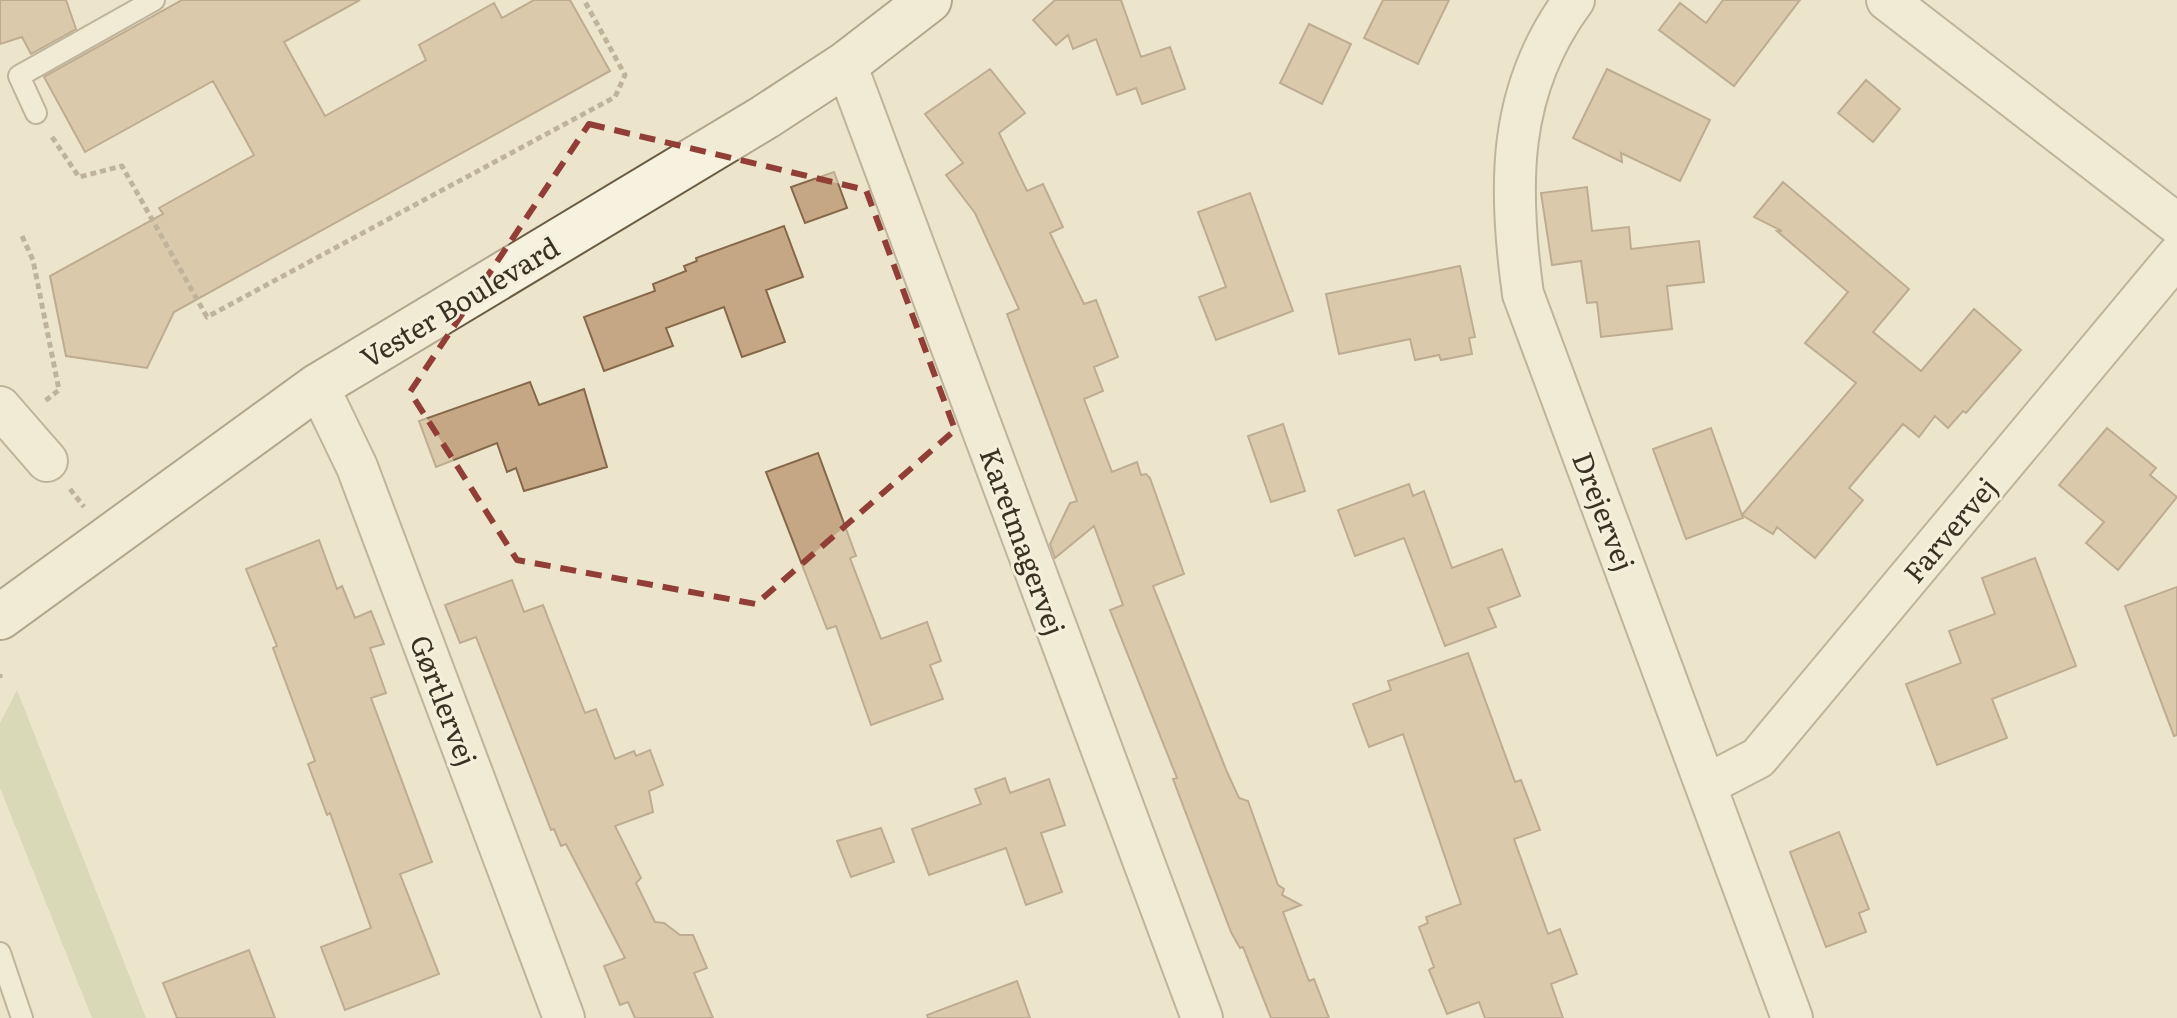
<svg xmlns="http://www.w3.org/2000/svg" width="2177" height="1018" viewBox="0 0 2177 1018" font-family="Literata,serif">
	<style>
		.green { fill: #c0c9a0 }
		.building { fill: #c6a785; stroke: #856749; stroke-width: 2 }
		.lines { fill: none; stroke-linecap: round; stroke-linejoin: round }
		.service-casing { stroke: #887961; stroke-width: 24 }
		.minor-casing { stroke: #887961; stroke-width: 44 }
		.secondary-casing { stroke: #6a5b44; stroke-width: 48 }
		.path { stroke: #887961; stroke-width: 5; stroke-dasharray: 6 4; stroke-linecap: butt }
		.service { stroke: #f7f2df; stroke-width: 20 }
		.minor { stroke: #f7f2df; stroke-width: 40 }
		.secondary { stroke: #f7f2df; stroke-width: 44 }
		.marked { fill: none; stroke: #913f36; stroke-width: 6; stroke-dasharray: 16 10; stroke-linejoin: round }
		.labels { text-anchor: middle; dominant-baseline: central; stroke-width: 6; stroke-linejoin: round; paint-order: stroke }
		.street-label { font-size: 28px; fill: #3a3023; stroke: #f4efdb }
	</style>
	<rect width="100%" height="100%" fill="#ece5cc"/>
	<path class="green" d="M17,690L146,1018H92L0,788V723Z"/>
	<path class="building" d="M0,0H66L76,29L31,54L22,37L0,44Z
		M182,0H360L284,42L325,116L426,60L419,45L494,3L502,18L534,0H570L610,71L174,312L147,368L66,356L50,276L163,214L159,208L254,155L213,81L85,152L44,77Z
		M1055,0H1121L1141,57L1170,47L1185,89L1142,104L1136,88L1117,95L1096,39L1073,49L1068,35L1056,45L1033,20Z
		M1383,0H1449L1418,64L1364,38Z
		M1723,0H1800L1734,86L1659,30L1680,3L1706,23Z
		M1309,24L1351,44L1322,104L1280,83Z
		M990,69L1025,113L999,133L1027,191L1043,184L1063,227L1050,233L1084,304L1096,300L1118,357L1094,367L1103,391L1084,399L1112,472L1137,462L1141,475L1146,474L1150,478L1184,574L1153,586L1227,772L1239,798L1248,801L1278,885L1284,889L1282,895L1301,905L1283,912L1309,981L1314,979L1329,1018H1271L1243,947L1240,948L1231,932L1173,779L1177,778L1110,610L1123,605L1094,526L1055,558L1050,544L1070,503L1077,501L1007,314L1019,309L975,213L946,175L963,163L925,114Z
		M1607,69L1710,120L1680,181L1621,153L1622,162L1573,138Z
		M1866,80L1900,109L1873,142L1838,113Z
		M834,172L847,208L805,223L791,187Z
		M1783,182L1909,289L1873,332L1921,371L1974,309L2021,350L1966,413L1963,411L1948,428L1935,416L1919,437L1903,424L1849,488L1863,500L1815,558L1777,527L1773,534L1742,515L1856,383L1805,343L1848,292L1777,231H1782L1754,217Z
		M1587,187L1592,231L1629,227L1631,249L1699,241L1704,282L1667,286L1672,329L1601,337L1597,302L1587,303L1581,261L1552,265L1541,193Z
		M1250,193L1293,311L1216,340L1199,297L1226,287L1198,212Z
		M784,226L803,277L766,290L785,342L742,357L724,307L666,328L673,346L604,371L584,317L655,291L653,284L686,271L684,266L697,261L696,258Z
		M1460,266L1475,337L1469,338L1472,354L1441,360L1439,355L1415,360L1410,339L1339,354L1326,294Z
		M530,382L539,405L584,389L607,467L524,491L516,468L507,472L497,443L436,467L419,421Z
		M1283,424L1305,491L1271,502L1248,436Z
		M1711,428L1743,518L1686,539L1653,449Z
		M2107,428L2156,468L2150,475L2177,497L2118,570L2086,543L2104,522L2059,485Z
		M818,453L856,556L850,558L881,639L927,622L941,661L930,665L943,699L871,725L836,626L827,629L766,472Z
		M1409,484L1413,496L1424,491L1452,568L1502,549L1520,596L1488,608L1496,627L1445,646L1404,538L1355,556L1338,510Z
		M319,540L337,589L342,586L355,618L371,611L384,644L370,648L386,693L371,698L432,862L400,874L439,974L345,1010L321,947L371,928L330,813L327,815L308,764L315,761L273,648L277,646L246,569Z
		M2035,558L2076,666L1992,699L2007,738L1937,765L1906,684L1961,663L1949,631L1995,614L1982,578Z
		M512,580L524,612L543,605L585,713L596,709L615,759L634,751L636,756L650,750L663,785L649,791L653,812L615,826L641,878L636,883L655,922L664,923L680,935H693L707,968L694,973L713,1018H635L628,1002L620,1005L604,966L625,958L566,844L561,846L554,829L551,830L476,637L460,643L445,605Z
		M2177,587V735L2174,736L2125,606Z
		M1468,653L1515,782L1521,780L1540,830L1514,839L1548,934L1560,929L1577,974L1551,984L1563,1018H1485L1479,1002L1447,1014L1429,970L1434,967L1419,927L1428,923L1426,917L1461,904L1403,734L1369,747L1353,704L1391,690L1388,681Z
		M1005,778L1010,793L1049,779L1065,825L1041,833L1062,892L1026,905L1006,848L929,875L912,829L981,804L975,789Z
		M881,828L894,862L851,877L837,841Z
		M1839,832L1869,909L1859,913L1866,932L1826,947L1790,852Z
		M249,950L275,1018H177L163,983Z
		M1017,981L1030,1018H928L927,1015Z"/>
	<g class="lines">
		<defs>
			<path id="service" d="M36,113L19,76L154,0
				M0,953L22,1018"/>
			<path id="minor" d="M1574,0C1507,90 1508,187 1523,294L1792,1018
				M1887,0L2177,224
				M846,64L1202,1018
				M318,386L357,467L564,1018
				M0,407L47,461
				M1708,784L1758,758L2177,256"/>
			<path id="secondary" d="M0,617L318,386L765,117L846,64L929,0"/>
		</defs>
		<use href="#service" class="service-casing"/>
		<use href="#minor" class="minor-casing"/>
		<use href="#secondary" class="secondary-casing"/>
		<path class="path" d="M52,137L79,177L122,166L207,317L615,97L625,75L584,0
			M22,236L33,260L59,390L45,401
			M70,489L84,507
			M0,674V678"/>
		<use href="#service" class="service"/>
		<use href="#minor" class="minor"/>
		<use href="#secondary" class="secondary"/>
	</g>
	<path d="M0 0H2177V1018H0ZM589,124L866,190L955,430L756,604L517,560L410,392Z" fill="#ece5cc" fill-opacity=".55" fill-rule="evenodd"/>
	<path class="marked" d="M589,124L866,190L955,430L756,604L517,560L410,392Z"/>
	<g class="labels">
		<g class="street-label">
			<text transform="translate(459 301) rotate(-31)">Vester Boulevard</text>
			<text transform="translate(1605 511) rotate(69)">Drejervej</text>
			<text transform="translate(1949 529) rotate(-50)">Farvervej</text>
			<text transform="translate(1024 541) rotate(70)">Karetmagervej</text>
			<text transform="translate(445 700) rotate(69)">Gørtlervej</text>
		</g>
	</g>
</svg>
